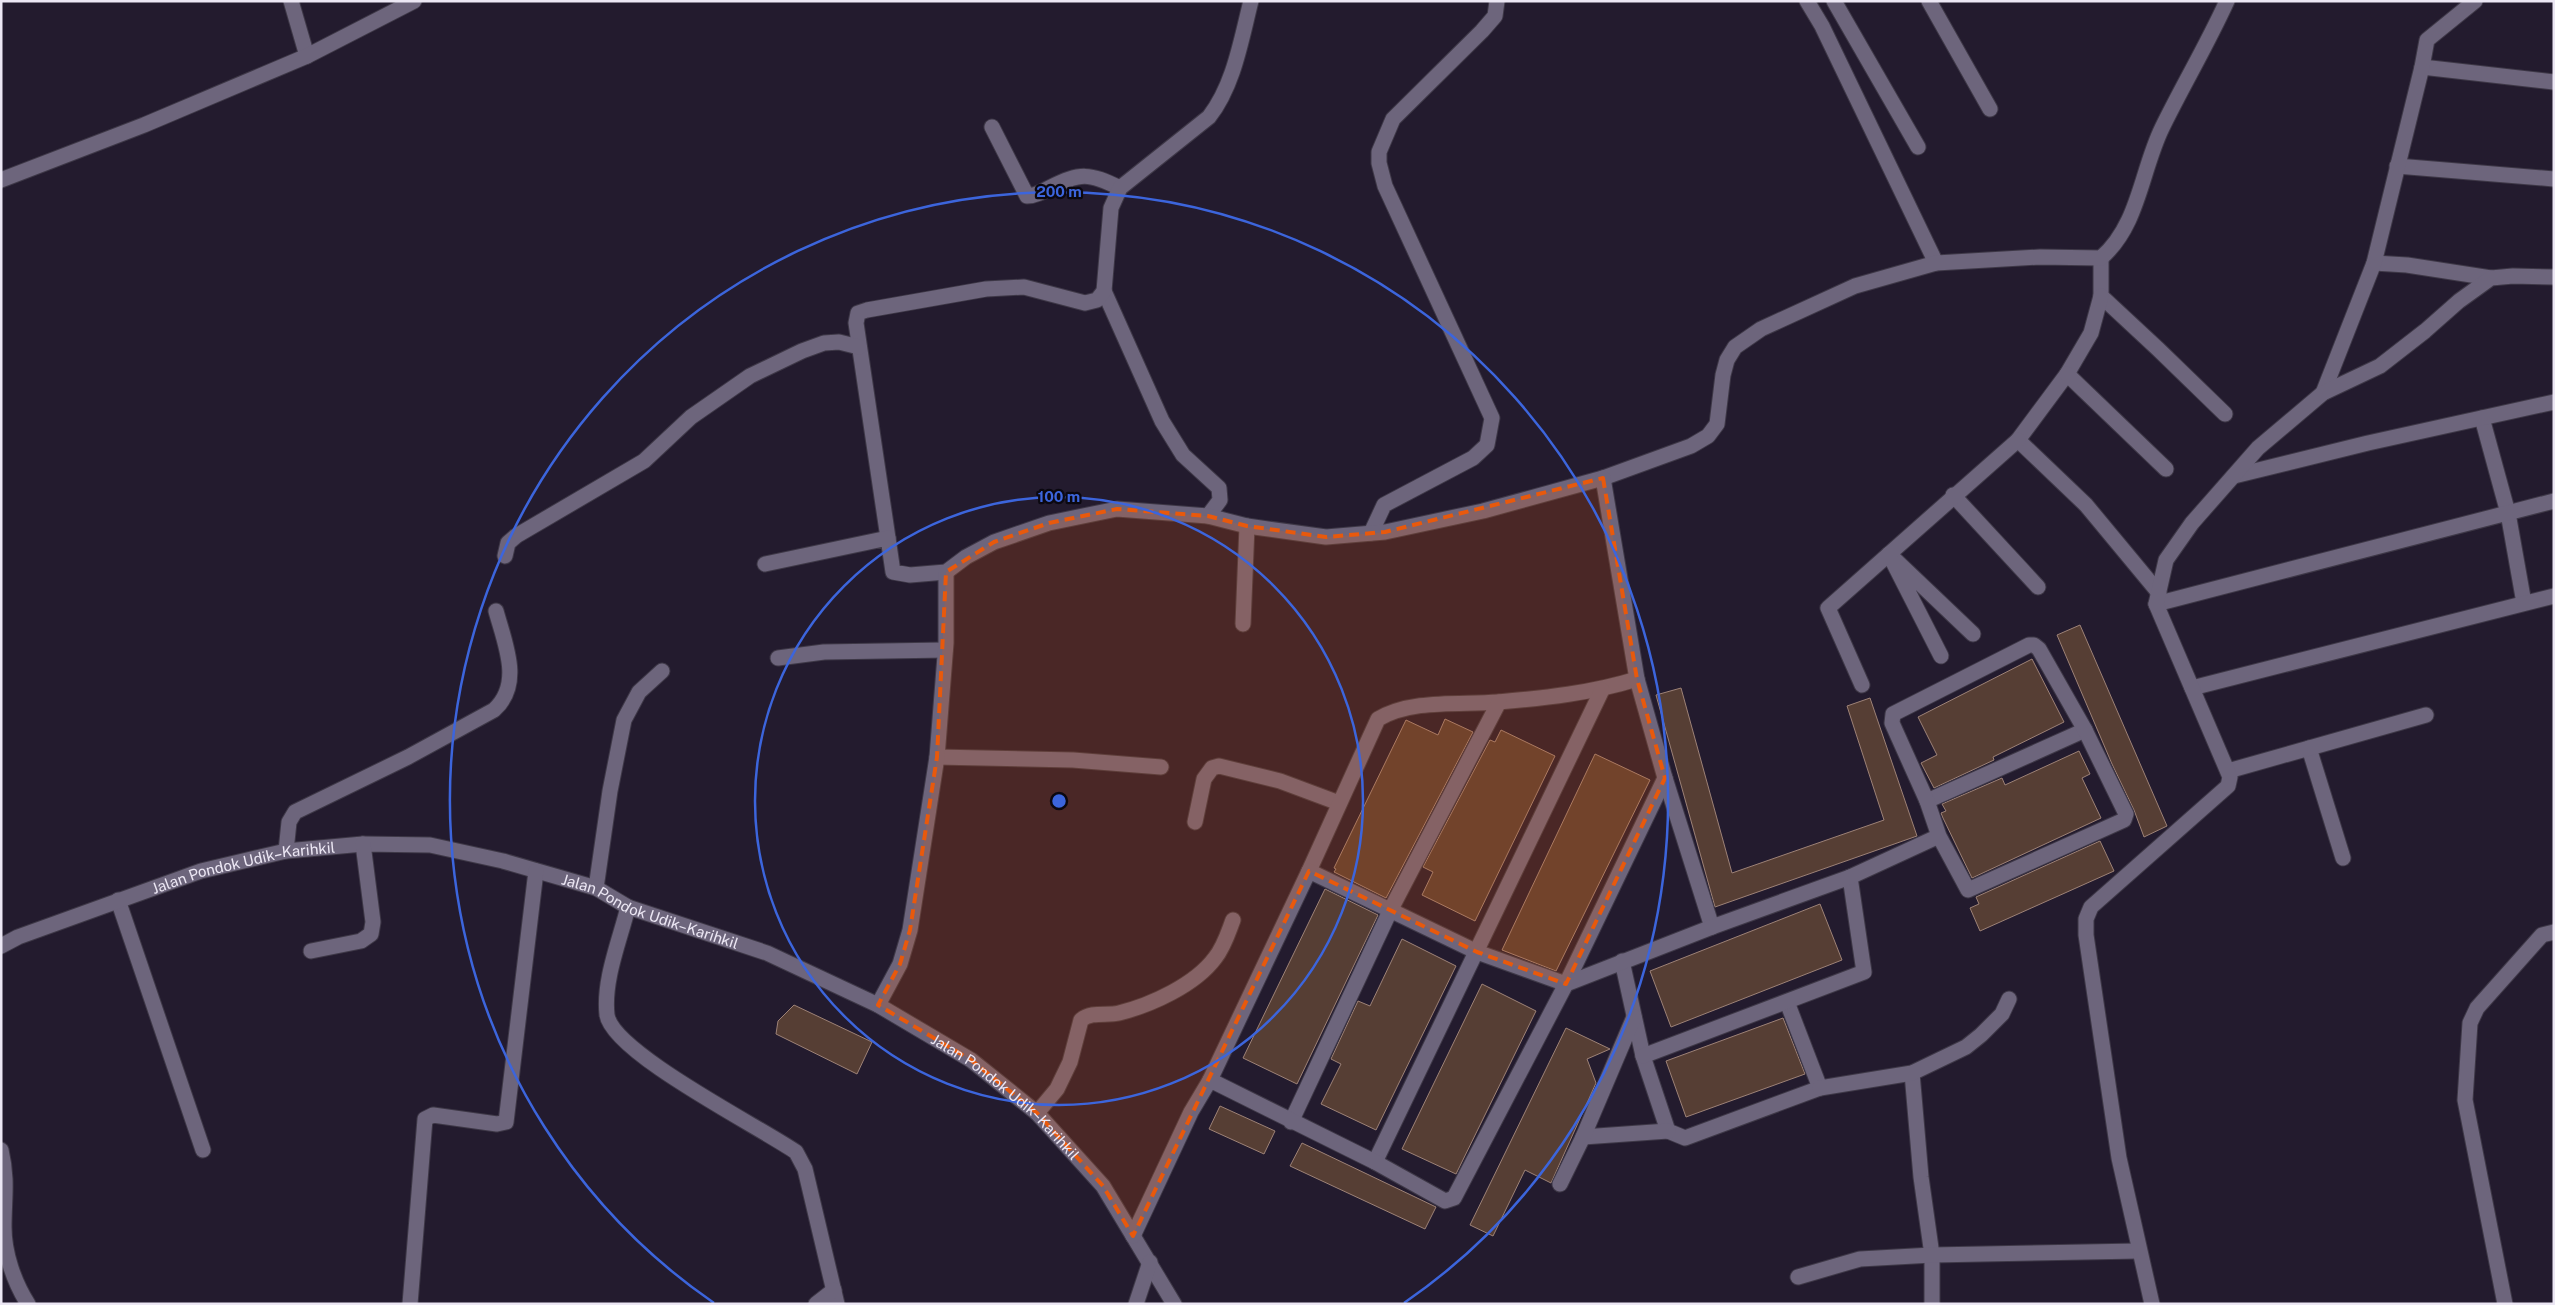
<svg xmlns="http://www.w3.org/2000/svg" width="2555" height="1305" viewBox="0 0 2555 1305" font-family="'Public Sans',sans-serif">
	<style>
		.building { fill: #563e34; stroke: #9d8277 }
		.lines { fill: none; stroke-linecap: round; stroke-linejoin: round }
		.minor-casing { stroke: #3e3847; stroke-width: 17 }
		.minor { stroke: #6d657c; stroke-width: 15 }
		.marked { fill: #e8590c; fill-opacity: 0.2; stroke: #e8590c; stroke-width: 4; stroke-dasharray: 10 6; stroke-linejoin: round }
		.ring { fill: none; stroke: #3c65dc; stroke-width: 2.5 }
		.labels { text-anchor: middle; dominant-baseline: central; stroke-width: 4.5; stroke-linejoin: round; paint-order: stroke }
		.street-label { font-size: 15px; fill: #ece7f4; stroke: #0b0810 }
		.centre { fill: #3c65dc; stroke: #0b0810; stroke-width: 2.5 }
		.ring-label { font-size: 15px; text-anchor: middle; font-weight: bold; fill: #3c65dc; stroke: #0b0810; stroke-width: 4.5; stroke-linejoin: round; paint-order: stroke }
	</style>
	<rect width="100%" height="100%" fill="#231b2e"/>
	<path class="building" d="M2080,625L2167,826L2144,837L2134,810L2112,764L2057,635Z
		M2032,659L2064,722L1993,757L1994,760L1934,788L1921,763L1937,755L1918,717Z
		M1681,688L1732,873L1884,820L1847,706L1870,698L1917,836L1715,907L1656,695Z
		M1445,719L1473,732L1386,898L1334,872L1336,869L1334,868L1406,720L1438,735Z
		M1501,730L1555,756L1475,921L1422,895L1433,872L1423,867L1490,740L1495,742Z
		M2079,751L2090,774L2082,778L2101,818L1972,878L1943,818L1941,813L1946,811L1942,804L2002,778L2005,785Z
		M1595,754L1650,780L1556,971L1502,950Z
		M2100,841L2114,871L1980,931L1970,908L1979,904L1976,897Z
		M1325,889L1378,915L1297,1084L1243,1058Z
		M1820,904L1842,960L1671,1027L1650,971Z
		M1402,939L1456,966L1376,1130L1321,1104L1341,1064L1331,1059L1358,1001L1370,1006Z
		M1482,984L1536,1011L1456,1174L1402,1149Z
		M794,1005L872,1042L857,1074L776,1034L778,1021Z
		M1783,1018L1805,1074L1686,1117L1666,1061Z
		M1566,1028L1610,1049L1587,1059L1596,1083L1551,1183L1525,1170L1493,1236L1470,1225Z
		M1220,1106L1275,1131L1264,1154L1209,1129Z
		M1302,1143L1436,1207L1425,1229L1290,1166Z"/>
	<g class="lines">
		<defs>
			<g id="minor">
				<path d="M291,1L307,56"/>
				<path d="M1807,1L1822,26L1936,263"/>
				<path d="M1834,1L1918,147"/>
				<path d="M1929,1L1990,109"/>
				<path d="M2422,67L2554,82"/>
				<path d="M992,127L1027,196C1035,196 1042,192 1049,188C1081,172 1089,173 1120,188"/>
				<path d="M2397,166L2554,179"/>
				<path d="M1,180L144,125L307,56L414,1"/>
				<path d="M2101,258V296L2158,349L2225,414"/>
				<path d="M2374,263L2407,265L2491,278"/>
				<path d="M1104,291L1162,421L1183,455L1219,488L1220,500L1208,516"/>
				<path d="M2101,296L2091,333L2067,374L2018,440L2086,505L2159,593"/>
				<path d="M2067,374L2166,469"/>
				<path d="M2323,393L2374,263L2422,67L2427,40L2475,1"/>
				<path d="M2482,418L2508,513L2524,603"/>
				<path d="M2234,476L2368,443L2554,402"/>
				<path d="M1953,495L2038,587"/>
				<path d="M1371,533L1384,505L1473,458L1487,445L1492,418L1385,186L1379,163V152L1393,119L1482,31L1495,16L1497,1"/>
				<path d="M888,538L856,323L858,313L867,310L986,289L1024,287L1085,303L1097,300L1104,291L1111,208L1120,188L1209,117C1234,85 1241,40 1251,1"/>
				<path d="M505,556L508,543L516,536L644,461L691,417L750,376L802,351L824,343L839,342L859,347"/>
				<path d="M765,564L888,538L893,572L910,575L946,572L966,557L994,542L1049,523L1117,509L1208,516L1247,526L1326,537L1385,532L1483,511L1603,478L1691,446L1708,436L1717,424L1723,375L1727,360L1735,347L1761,329L1855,286L1936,263L2040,257L2101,258C2139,225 2141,171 2162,128C2183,85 2207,45 2227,1"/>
				<path d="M2156,604L2554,501"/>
				<path d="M1243,624L1247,526"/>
				<path d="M1941,656L1889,554L1973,634"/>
				<path d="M778,658L824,652L945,650"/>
				<path d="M1862,685L1828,608L2018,440"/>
				<path d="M2192,688L2554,596"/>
				<path d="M2309,748L2343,858"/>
				<path d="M937,757L1073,760L1161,767"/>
				<path d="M2228,771L2426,715"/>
				<path d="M1665,778L1712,927"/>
				<path d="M1927,801L2085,730"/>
				<path d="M1195,822L1204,779L1212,768L1219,766L1280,781L1339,803"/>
				<path d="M286,851L289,822L295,812L408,757L494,710C523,684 505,644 496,611"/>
				<path d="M1309,871L1378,719C1412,699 1459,705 1498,702C1545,698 1592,693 1637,679"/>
				<path d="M596,888L610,791L624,720L639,692L662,671"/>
				<path d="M118,900L203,1150"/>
				<path d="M628,907C620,940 603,980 607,1015C613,1053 760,1127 796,1152L805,1169L837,1304"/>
				<path id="s1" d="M1,946L18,937L201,871L286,851L363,844L430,845L503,861L596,888L628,907L767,953L878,1005L971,1060L1037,1113L1103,1186L1174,1304"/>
				<path d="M311,951L361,941L371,934L373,922L363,844"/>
				<path d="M1622,961L1643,1056L1668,1131L1685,1138L1820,1088L1787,1002"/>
				<path d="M878,1005L900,964L910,930L937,757L946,643V572"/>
				<path d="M1643,1056L1864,972L1850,877"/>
				<path d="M1912,1073L1921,1177L1932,1255V1304"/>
				<path d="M1210,1080L1309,871L1477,952L1566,984L1665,778L1637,679L1603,478"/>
				<path d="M1820,1088L1912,1073L1966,1047L1981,1035L2002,1014L2009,999"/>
				<path d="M1037,1113L1057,1089L1070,1062L1081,1020C1092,1011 1107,1016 1119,1013C1151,1005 1195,985 1215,958C1224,947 1228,933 1233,920"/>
				<path d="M1291,1122L1391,909L1499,702"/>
				<path d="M1583,1137L1668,1131"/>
				<path d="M1,1150C8,1180 4,1198 4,1227C4,1253 14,1282 28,1304"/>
				<path d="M1375,1162L1602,690"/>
				<path d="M1560,1184L1583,1137L1634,1017"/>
				<path d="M1133,1236L1191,1112L1210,1080L1375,1162L1445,1201L1454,1198L1566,984L1712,927L1850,877L1939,836L1927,801L1892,723L1893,714L2029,645H2034L2039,649L2085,730L2126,814L2124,820L1968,890L1939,836"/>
				<path d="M1798,1277L1860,1259L1932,1255L2138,1251"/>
				<path d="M410,1304L425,1119L433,1115L497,1124L506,1122L536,871"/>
				<path d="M816,1304L834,1290"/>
				<path d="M1136,1304L1150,1262"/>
				<path d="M2152,1304L2119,1158L2086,935V919L2091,907L2228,786L2230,777L2156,604L2166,560L2192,523L2258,448L2323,393L2380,366L2425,331L2459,301L2491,278L2513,276L2554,277"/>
				<path d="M2505,1304L2465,1100L2470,1023L2477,1008L2542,935L2554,932"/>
			</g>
		</defs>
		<use href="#minor" class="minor-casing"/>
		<use href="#minor" class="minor"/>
	</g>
	<path class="marked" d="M1603,478L1637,679L1665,778L1566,984L1477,952L1309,871L1133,1236L1103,1186L1037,1113L971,1060L878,1005L900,964L910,930L937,757L946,572L994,542L1049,523L1117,509L1208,516L1247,526L1326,537L1385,532Z"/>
	<g class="ring">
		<circle cx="1059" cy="801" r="304"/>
		<path d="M714 1303A609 609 0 1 1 1404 1303"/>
	</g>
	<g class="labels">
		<g class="street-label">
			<text stroke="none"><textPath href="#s1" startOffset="256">Jalan Pondok Udik–Karihkil</textPath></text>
			<text stroke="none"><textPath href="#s1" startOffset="676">Jalan Pondok Udik–Karihkil</textPath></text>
			<text stroke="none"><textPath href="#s1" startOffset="1081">Jalan Pondok Udik–Karihkil</textPath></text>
		</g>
	</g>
	<circle cx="1059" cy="801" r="8" class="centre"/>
	<g class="ring-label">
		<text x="1059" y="197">200 m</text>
		<text x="1059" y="502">100 m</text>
	</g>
	<rect width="2555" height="1305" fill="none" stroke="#ece7f4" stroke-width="5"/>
</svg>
